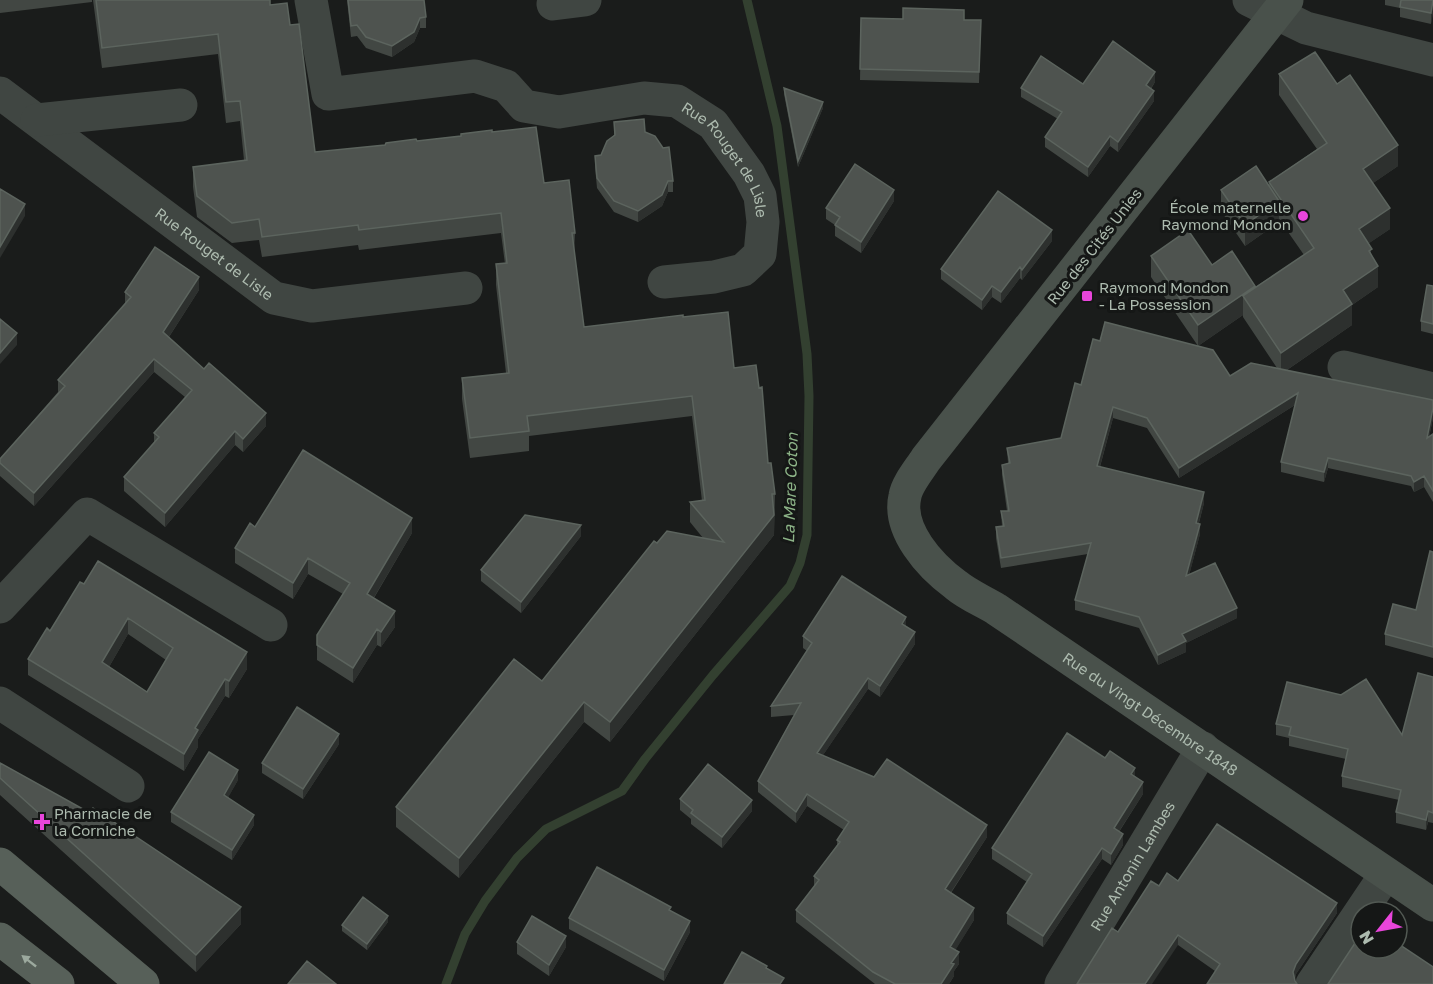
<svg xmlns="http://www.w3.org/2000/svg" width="1433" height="984" viewBox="0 0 1433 984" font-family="'Golos Text',sans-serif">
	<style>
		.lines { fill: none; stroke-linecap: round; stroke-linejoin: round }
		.stream { stroke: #334030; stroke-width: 9 }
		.street { stroke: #404642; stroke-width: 33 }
		.secondary { stroke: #49514b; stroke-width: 33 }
		.primary { stroke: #576059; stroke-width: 33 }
		.wall { fill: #424743; fill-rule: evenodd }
		.shaded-wall { fill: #2d302e }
		.building { fill: #4e534f; stroke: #5c645e; stroke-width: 1.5; fill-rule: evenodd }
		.oneway { fill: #9ca99e }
		.poi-dot { fill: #e945db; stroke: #151716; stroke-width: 2 }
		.labels { text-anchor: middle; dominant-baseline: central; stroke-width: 6; stroke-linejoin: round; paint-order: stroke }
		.street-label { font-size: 15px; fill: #adbbaf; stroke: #151716 }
		.poi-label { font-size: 15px; fill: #adbbaf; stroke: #151716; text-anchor: start }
		.water-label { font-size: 16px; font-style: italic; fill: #8cb387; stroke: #151716 }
	</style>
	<rect width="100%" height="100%" fill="#1a1c1b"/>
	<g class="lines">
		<path class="stream" d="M446,984L465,934L485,901L517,858L546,829L622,791L645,759L713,675L790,586L800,563L807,535L809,396L807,354L777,126L747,0"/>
		<g class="street">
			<path id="s1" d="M311,0L328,94L475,76L506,86L524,106L559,112L644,98L677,101L713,124L749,174L760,196L763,222L760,254L743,270L714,277L664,282"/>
			<path d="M1249,0L1306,28L1433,60"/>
			<path d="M553,4L585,0"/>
			<path id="s2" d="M0,93L274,298L312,306L466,288"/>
			<path d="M37,120L181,105"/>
			<path d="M1344,367L1433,389"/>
			<path d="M0,607L87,514L271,625"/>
			<path d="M0,703L128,786"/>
			<path id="s3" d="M1061,984L1203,748"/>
			<path d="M1312,984L1386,874"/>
		</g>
		<path class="secondary" id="s4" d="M1287,0L926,459C919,470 907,484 905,496C897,530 930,566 956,585C968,595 983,601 996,609L1433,905"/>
		<path class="primary" d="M0,864L143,984
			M0,939L58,984"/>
	</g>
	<path class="wall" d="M0,0H92V2L0,13Z
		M93,0H270V5L290,25L315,152L385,145L492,132L544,183L575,233L574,253L584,327L683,317L734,368L768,463L775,494L774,535L610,742L584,722L459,878L396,827V807L542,681L657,543L703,538L690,522V502L702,501L692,416L529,436V451L470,458L462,399V378L506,373L496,285V264H505L501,233L359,250L358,245L262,257L259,240L232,243L197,217L193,187V167L244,160L240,121L226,123L218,54L102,68Z
		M347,0H424L426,17V28H420L414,42L392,57L366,48L357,36L351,37Z
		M1385,0H1433L1431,24L1400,17V8L1385,5Z
		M861,18L903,19L981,20L979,83L860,80Z
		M1279,74L1337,84L1398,166L1373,183L1390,229L1369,243L1378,287L1352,305V325L1287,370L1433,418L1429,437L1433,434V502L1424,487L1414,492L1411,486L1328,468L1324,482L1281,472V462L1295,405L1179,478L1147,428L1113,418L1100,467L1204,503L1199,523L1200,534L1189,575L1237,618L1186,643V652L1158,665L1139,628L1075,610V600L1088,554L1001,568L996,538V527L1002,526L1001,511H1007L1002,475V465L1008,463L1007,448L1061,438L1081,385L1230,376L1277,368L1243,317V315L1198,346L1151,277V256L1212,265L1255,287L1304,255L1279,219V222L1245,246L1221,211V190L1269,185V182L1317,149L1279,95Z
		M1155,82L1151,89L1154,101L1118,152L1110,146L1088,177L1045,147V137L1058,119L1021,97V88L1083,84Z
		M784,88L823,108L798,167L784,94Z
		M614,122L645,132L673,181V192H668L662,206L638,222L614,212L597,188L595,167V156L601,155L614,135Z
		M894,201L861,253L835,236V225L826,219V208Z
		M1052,241L1022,280L1020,278L1001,303L992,297L982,310L941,279V269Z
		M1433,286V334L1421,331V321Z
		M199,290L169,337L266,426L243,452L235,445L165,527L124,491V477L154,443V433L185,397L154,372L34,506L0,476V459L58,392V380L125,305V292Z
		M255,527L412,533L374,598L395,627L381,647L377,645L353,683L317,660V635L343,594L308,574L293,599L235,563V548Z
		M581,536L521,613L481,581V570Z
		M1433,552V658L1385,645V634L1416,610Z
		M80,582L247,669L229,698L225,696L198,739V747L184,771L28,675V659L50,631ZM128,634L166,660L147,692L109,667Z
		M906,626L915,644L880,697L868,689L823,755L987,837L951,893L974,920L955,950L959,964L954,971V976L949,984H875L796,922V910L814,887V876L837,845V840L844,830L807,806L796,823L758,792V781L794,715L771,717V706L807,651L803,648V636Z
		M1433,677V823L1428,822L1426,830L1396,823V812L1399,800L1342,787V776L1346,759L1289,746V738L1276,735V724L1402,735Z
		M339,744L303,799L262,773V763Z
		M0,763L241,924L196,972L0,795Z
		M1135,777L1143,794L1119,832L1123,845L1111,865L1102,859L1043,947L1007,924V913L1027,882L992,859V848Z
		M238,780L228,797L254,825L232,860L171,822V812Z
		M680,799L752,811L722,848L691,824V819L680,810Z
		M1178,881L1337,913L1296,974L1295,979V981L1215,971L1178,945L1118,932L1159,886Z
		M671,911L690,932L664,981L569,929V918Z
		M388,922L367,950L342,931V925Z
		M517,942L566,947L549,976L517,954Z"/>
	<path class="shaded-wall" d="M1433,3V14L1431,24V13Z
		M420,18V28L414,42L392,57V46Z
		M1155,72V82L1146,95V85Z
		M1154,91V101L1118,152V142Z
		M823,102V108L798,167V161Z
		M1110,136V146L1088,177V167Z
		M1398,145V166L1363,190V169Z
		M668,181V192L662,206L638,222V211Z
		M894,190V201L861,253V242Z
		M1279,201V222L1245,246V225Z
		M25,204V216L0,258V247Z
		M1390,208V229L1359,250V229Z
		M1052,230V241L1022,280V270Z
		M1378,266V287L1352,305V325L1281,374V353L1343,290Z
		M1020,267V278L1001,303V292Z
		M199,277V290L163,346V332Z
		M992,286V297L982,310V300Z
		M1255,286V307L1243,296V315L1198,346V325Z
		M17,333V345L0,364V353Z
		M154,359V372L34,506V493Z
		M1298,393V403L1179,478V468Z
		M1113,407V418L1097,477V466Z
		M1433,408V418L1427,448V438Z
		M266,413V426L243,452V439Z
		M235,431V445L165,527V513Z
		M1328,458V468L1324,482V472Z
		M1424,476V487L1414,492V482Z
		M1204,492V503L1196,533V523Z
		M774,515V535L610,742V722Z
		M412,518V533L367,609V594Z
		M1200,524V534L1186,587V576Z
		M581,525V536L521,613V602Z
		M308,558V574L293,599V583Z
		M1237,608V618L1186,643V652L1158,665V655L1182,634Z
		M395,611V627L381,647V632Z
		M906,617V629L902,624Z
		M128,618V634L102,679V662Z
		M377,629V645L353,683V668Z
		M915,632V644L880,697V686Z
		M247,652V669L229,698V681Z
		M868,678V689L817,764V753Z
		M225,679V696L198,739V747L184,771V754L195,728Z
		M584,702V722L459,878V858Z
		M339,734V744L303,799V789Z
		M1135,768V779L1131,774Z
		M238,770V780L224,805V795Z
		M1143,782V794L1114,839V828Z
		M807,794V806L796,823V812Z
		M752,800V811L722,848V837Z
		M1428,811V822L1426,830V820Z
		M254,815V825L232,860V850Z
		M987,825V837L945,901V889Z
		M1123,834V845L1111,865V854Z
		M1102,848V859L1043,947V936Z
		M1337,903V913L1296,974L1293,982V972L1296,964Z
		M241,907V924L196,972V955Z
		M974,908V920L950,959V947Z
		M388,916V922L367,950V944Z
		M690,921V932L664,981V970Z
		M1178,935V945L1152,984H1145Z
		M566,936V947L549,976V965Z
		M959,952V964L954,971V976L949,984H941L951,963Z"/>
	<path class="building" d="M96,0H270V5L287,3L290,25L299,24L315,152L385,145L386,143L416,139L417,141L461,136V134L492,130V132L536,127L544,183L569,180L575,233H572L584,327L683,315V317L728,312L734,368L756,365L759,388L762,387L768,463H771L775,494H772L774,515L610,722L584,702L459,858L396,807L514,659L542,681L654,541L657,543L667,531L724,542L690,502L705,500L692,396L527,416L529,431L470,438L462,378L509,373L496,264L507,263L501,213L359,230L358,225L262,237L259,219L232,223L197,196L193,167L247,160L240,101L226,102L218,34L102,48Z
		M348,0H424L426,17L420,18L414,32L392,46L366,37L357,25L351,26Z
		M1401,0H1433L1431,13L1400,7Z
		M903,8L964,10V20H981L979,72L860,69L861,18L903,19Z
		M1113,41L1155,72L1146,85L1154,91L1118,142L1110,136L1088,167L1045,137L1062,112L1021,88L1041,56L1083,84Z
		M1315,52L1337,84L1350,75L1398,145L1363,169L1390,208L1359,229L1372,249L1369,251L1378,266L1343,290L1352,304L1281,353L1243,296L1314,248L1269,182L1327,143L1279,74Z
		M784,88L823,102L798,161Z
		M644,119L645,132L655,136L663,148L669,147L673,181H668L662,195L638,211L614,201L597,178L595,156L601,155L607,141L615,135L614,122Z
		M855,164L894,190L861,242L835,225L840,217L826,208Z
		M1256,166L1279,201L1245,225L1221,190Z
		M0,189L25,204L0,247Z
		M998,191L1052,230L1022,270L1020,267L1001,292L992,286L982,300L941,269Z
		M1188,230L1212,265L1232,251L1255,286L1198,325L1151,256Z
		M155,247L199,277L163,332L204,369L209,363L266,413L243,439L235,431L165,513L124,477L159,437L154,433L192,390L154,359L34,493L0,463V459L65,386L58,380L131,297L125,292Z
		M1427,285L1433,286V324L1421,321Z
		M0,319L17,333L0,353Z
		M1105,322L1213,350L1230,376L1251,363L1433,400V408L1427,438L1433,434V491L1424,476L1414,482L1411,476L1328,458L1324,472L1281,462L1298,393L1179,468L1147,418L1113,407L1097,466L1204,492L1196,523L1200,524L1186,576L1215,563L1237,608L1182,634L1186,641L1158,655L1139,617L1075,600L1091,543L1001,558L996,527L1004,526L1001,511H1009L1002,465L1010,463L1007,448L1061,438L1075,383L1081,385L1093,339L1100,341Z
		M303,450L412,518L367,594L395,611L381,632L377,629L353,668L317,645V635L350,583L308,558L293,583L235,548L250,523L255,527Z
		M525,515L581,525L521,602L481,570Z
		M1430,551L1433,552V647L1385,634L1393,604L1416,610Z
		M98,561L247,652L229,681L225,679L195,728L198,730L184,754L28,659L47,628L50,631L80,582L84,584ZM128,618L173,648L147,692L102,662Z
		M842,576L906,617L902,624L915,632L880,686L868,678L817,753L874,777L887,759L987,825L945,889L974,908L950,947L959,952L951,963L954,964L941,984H895L873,972L796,910L819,880L814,876L840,842L837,840L849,822L807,794L796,812L758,781L801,703L771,706L812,643L803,636Z
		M1418,673L1433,677V813L1428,811L1426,820L1396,812L1401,790L1342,776L1348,749L1289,735L1291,727L1276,724L1287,682L1341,695L1366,679L1402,735Z
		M297,707L339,734L303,789L262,763Z
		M1067,733L1105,758L1110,751L1135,768L1131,774L1143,782L1114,828L1123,834L1111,854L1102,848L1043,936L1007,913L1032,874L992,848Z
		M209,752L238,770L224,795L254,815L232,850L171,812Z
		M0,763L90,813L93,808L241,907L196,955L0,778Z
		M708,764L752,800L722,837L691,813L693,810L680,799Z
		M1217,824L1337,903L1296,964L1293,972L1295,981L1297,984H1207L1220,964L1178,935L1145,984H1077L1112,928L1118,932L1151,881L1159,886L1167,873L1178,881Z
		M597,867L671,907L669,910L690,921L664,970L569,918Z
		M363,897L388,916L367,944L342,925Z
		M532,916L566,936L549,965L517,942Z
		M1361,934V948H1397V943L1433,967V984H1328Z
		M742,952L767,966L766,968L784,978L780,984H724Z
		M307,961L336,984H288Z"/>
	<defs><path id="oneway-solid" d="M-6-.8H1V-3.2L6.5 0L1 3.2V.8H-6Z" transform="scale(1.5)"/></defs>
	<use class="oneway" href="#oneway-solid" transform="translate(29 961) rotate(-142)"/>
	<g class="poi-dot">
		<circle cx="1303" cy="216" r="6"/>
		<rect x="1081" y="290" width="12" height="12" rx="3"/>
		<path d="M39 813h6v6h6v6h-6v6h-6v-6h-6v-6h6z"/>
	</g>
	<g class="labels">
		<g class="street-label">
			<text stroke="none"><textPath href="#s1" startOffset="537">Rue Rouget de Lisle</textPath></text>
			<text transform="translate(1094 246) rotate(-52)">Rue des Cités Unies</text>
			<text stroke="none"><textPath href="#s2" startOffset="268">Rue Rouget de Lisle</textPath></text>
			<text stroke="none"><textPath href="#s4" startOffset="968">Rue du Vingt Décembre 1848</textPath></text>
			<text stroke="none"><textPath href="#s3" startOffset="138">Rue Antonin Lambes</textPath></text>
		</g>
		<g class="poi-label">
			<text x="1291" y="207" text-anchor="end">École maternelle<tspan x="1291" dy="17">Raymond Mondon</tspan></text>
			<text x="1099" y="287">Raymond Mondon<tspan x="1099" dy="17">- La Possession</tspan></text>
			<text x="54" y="813">Pharmacie de<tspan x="54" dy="17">la Corniche</tspan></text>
		</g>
		<g class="water-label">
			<text transform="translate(790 488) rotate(-88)">La Mare Coton</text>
		</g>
	</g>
	<g transform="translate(1379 930) rotate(239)"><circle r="28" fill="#151716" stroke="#525953" stroke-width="1.5"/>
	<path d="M0-4.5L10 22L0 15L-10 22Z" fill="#e945db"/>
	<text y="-9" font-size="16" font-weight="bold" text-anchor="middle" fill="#adbbaf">N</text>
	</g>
</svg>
